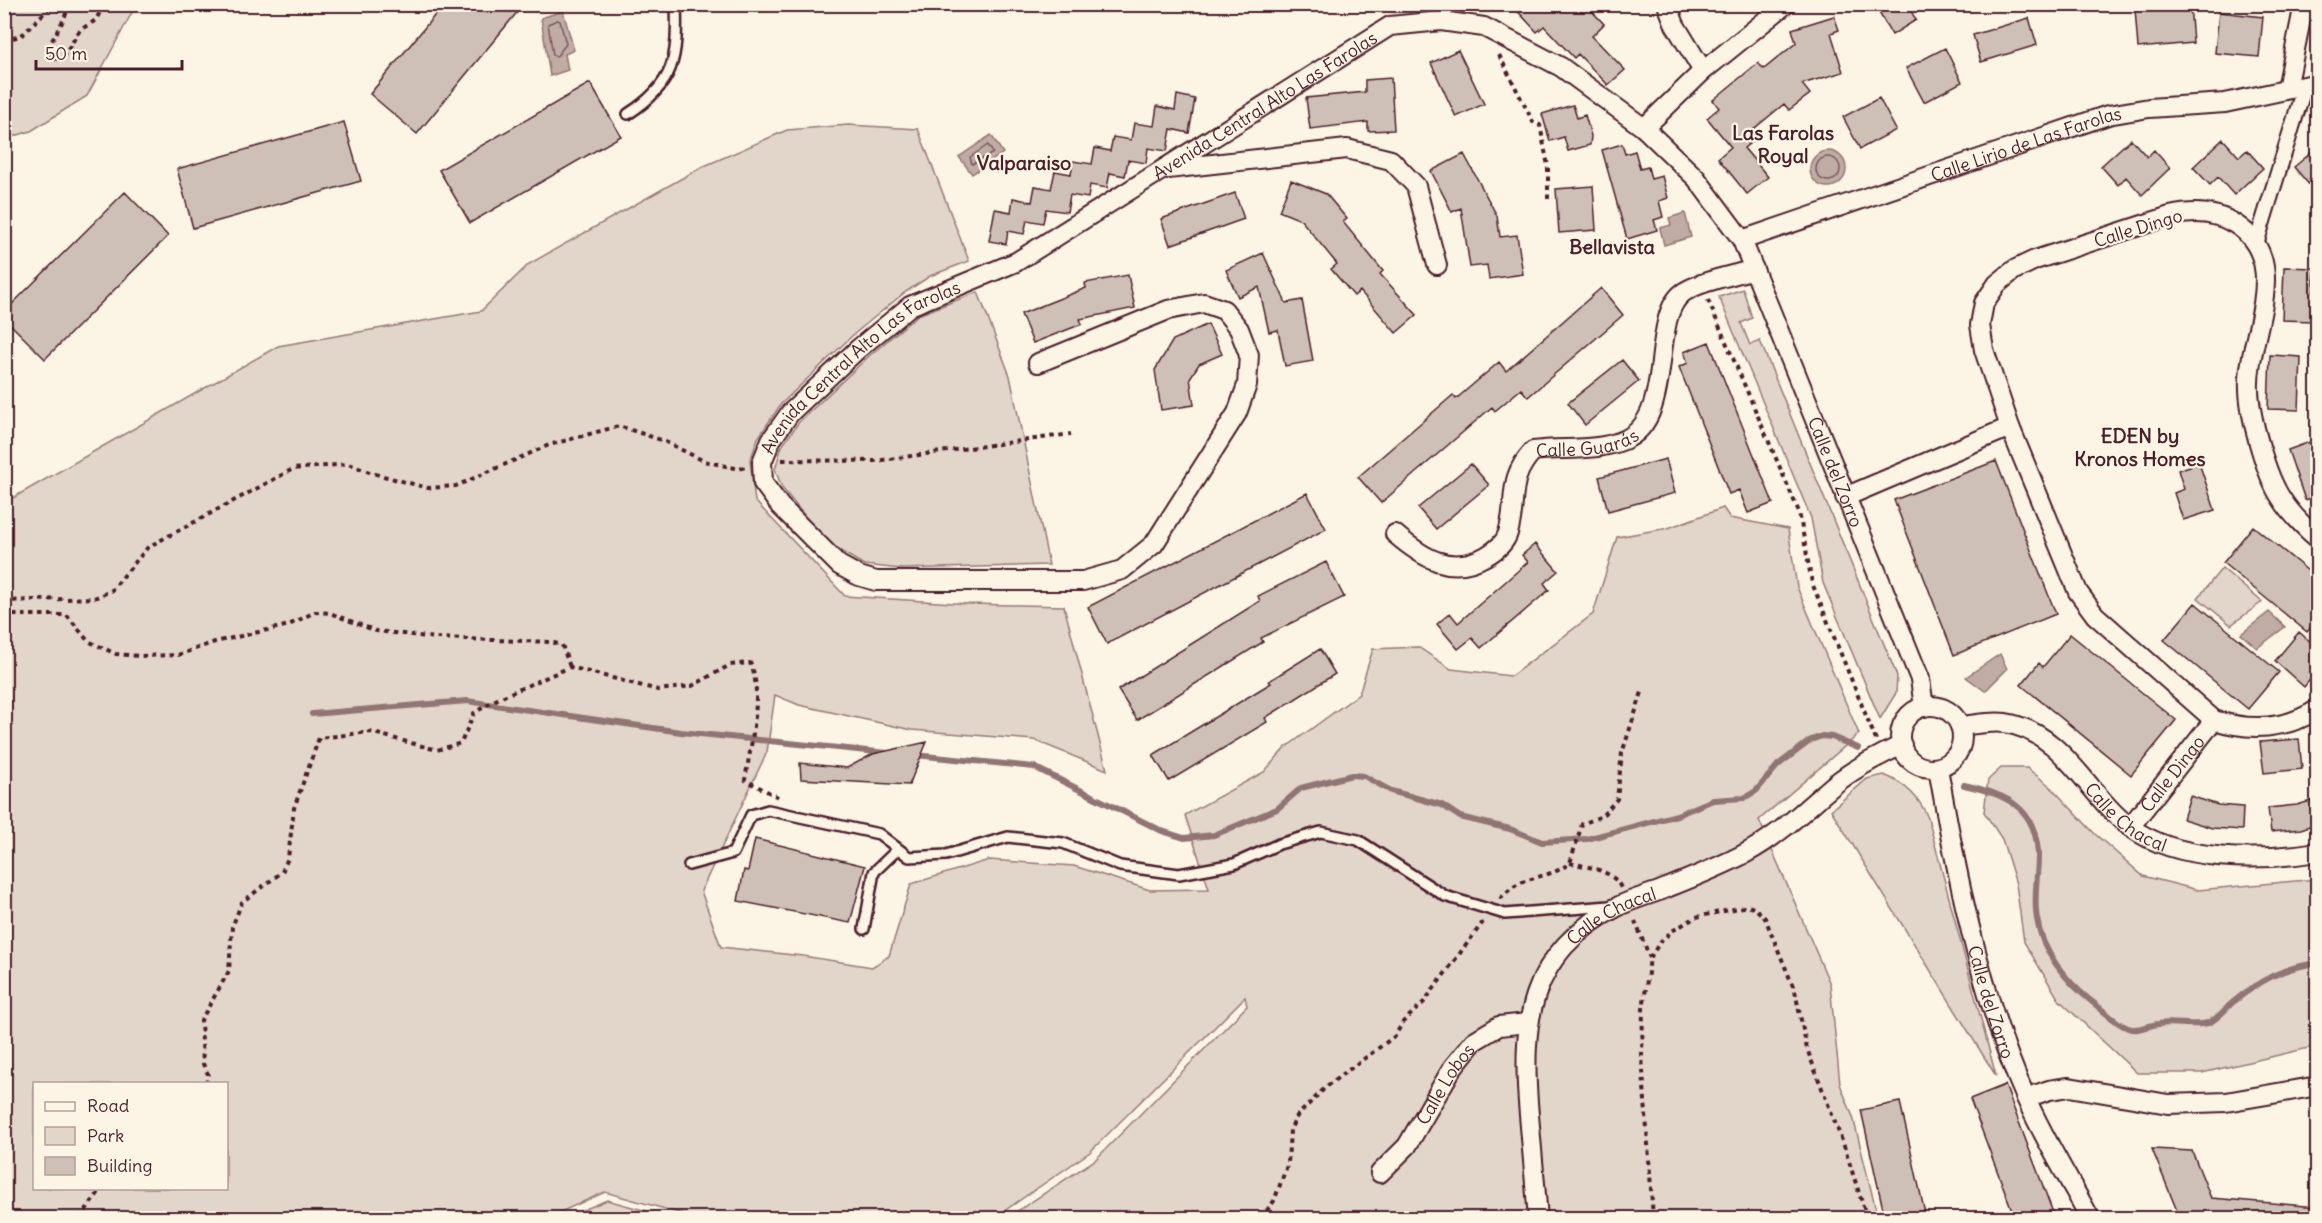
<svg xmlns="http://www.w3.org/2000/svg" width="2322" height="1223" viewBox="0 0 2322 1223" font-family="Delius,sans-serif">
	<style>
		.green { fill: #e2d5ca; stroke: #967a7a; stroke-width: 1.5; fill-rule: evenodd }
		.water { fill: #c0aca5; stroke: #917474; stroke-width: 1.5 }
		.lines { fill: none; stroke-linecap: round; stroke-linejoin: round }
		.shore { stroke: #79575c; stroke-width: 1.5 }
		.stream { stroke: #917474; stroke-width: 6 }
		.building { fill: #cfc0b7; stroke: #4a1f2b; stroke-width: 1.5 }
		.service-casing { stroke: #4a1f2b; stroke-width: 14 }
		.pedestrian-casing { stroke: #4a1f2b; stroke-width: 18 }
		.minor-casing { stroke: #4a1f2b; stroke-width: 22 }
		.path { stroke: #4a1f2b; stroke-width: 4; stroke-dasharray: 4.5 4.5; stroke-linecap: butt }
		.service { stroke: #fcf5e5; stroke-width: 9 }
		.pedestrian { stroke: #fcf5e5; stroke-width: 14 }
		.minor { stroke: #fcf5e5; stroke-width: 18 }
		.labels { text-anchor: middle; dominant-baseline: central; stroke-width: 4.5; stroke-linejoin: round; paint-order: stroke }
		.street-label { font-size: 18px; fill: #4a1f2b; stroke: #fcf5e5 }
		.neighbourhood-label { font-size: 20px; font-weight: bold; fill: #4a1f2b; stroke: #fcf5e5 }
	</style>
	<rect width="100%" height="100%" fill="#fcf5e5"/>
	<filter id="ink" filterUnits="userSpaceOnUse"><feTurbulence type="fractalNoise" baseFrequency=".0167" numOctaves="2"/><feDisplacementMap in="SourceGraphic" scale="12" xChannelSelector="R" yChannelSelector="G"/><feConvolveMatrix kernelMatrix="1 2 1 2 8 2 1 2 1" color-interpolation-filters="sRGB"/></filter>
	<g filter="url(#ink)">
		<path class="green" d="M5,4L136,5L87,96L31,131L5,139Z
			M848,125L918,129L969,261L930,276L904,293L853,335L781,404L758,438L750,461L755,501L845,596L969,604L1064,606L1107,770L1034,740L912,730L799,705L775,695L767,752L701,891L721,947L803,956L872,967L889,956L911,884L989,860L1074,866L1150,890L1209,889L1185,815L1264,772L1285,748L1359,694L1373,649L1418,647L1451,669L1511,676L1593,614L1617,537L1668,528L1723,508L1730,518L1788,529L1797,587L1859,734L1759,820L1830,984L1840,1084L1853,1117L1878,1218H1007L1095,1160L1247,1006L1245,997L1090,1152L994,1218H697L605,1192L547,1218H5L4,503L278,346L481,311L529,264L702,167L787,130ZM34,1084H226V1188H34Z
			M1743,289L1752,318L1741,323L1750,345L1760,341L1897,676L1896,693L1880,719L1823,583L1811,518L1719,297Z
			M978,292L1010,376L1049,565L901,569L864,565L834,547L809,521L782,488L775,469L782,446L799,422L869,356L918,315Z
			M2222,568L2262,602L2231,625L2198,598Z
			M2001,768H2027L2050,786L2095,834L2143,876L2198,890L2317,879V1046L2202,1073H2137L2059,1000L2024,942L2016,884L2002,839L1984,812L1988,780Z
			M1884,775C1906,784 1919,797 1928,818L1996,1076L1831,810L1867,779Z
			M607,1200L672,1218H564Z"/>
		<path class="water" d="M563,11L574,50L565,54L568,70L550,76L541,18Z
			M991,135L1003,153L972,174L959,157Z
			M1810 169a18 18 0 1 1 36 0a18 18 0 1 1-36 0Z
			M1685,213L1691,237L1664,245L1660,228L1671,225L1669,218Z
			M2269,612L2285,627L2257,648L2241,634Z
			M2000,654L2007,669L1985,691L1966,677Z"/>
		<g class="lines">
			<path class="shore" d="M557,20L560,21L566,44L556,57L553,55L548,24Z
				M988,145L993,153L972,164L970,157Z
				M1816 169a12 12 0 1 1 24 0a12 12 0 1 1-24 0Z"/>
			<path class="stream" d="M312,714L467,701L681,732L887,753
				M915,755L1034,767L1162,831L1184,838L1214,835L1277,809L1301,788L1352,775L1364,776L1391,791L1442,805L1460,817L1510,829L1542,842L1587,839L1677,815L1713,800L1744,798L1756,791L1778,765L1811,740L1822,736L1832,737L1858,748
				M1964,785C2006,794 2037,807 2038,856C2038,877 2033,897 2037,919C2042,952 2066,981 2091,1001C2102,1009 2115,1023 2128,1028C2137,1032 2149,1025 2158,1024C2174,1021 2193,1027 2208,1023C2218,1019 2225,1009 2232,1003C2259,981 2283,967 2318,963"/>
		</g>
		<path class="building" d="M444,4H524L417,134L370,94Z
			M1511,4H1585L1604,24L1592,36L1625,70L1608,85L1578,54L1574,58L1544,26L1537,32Z
			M1874,4H1907L1916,20L1892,35Z
			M2190,4L2193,43L2138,48L2135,9Z
			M2219,12L2263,17L2259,57L2215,53Z
			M1834,16L1839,30L1831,33L1843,72L1802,84L1810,94L1789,110L1784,104L1750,132L1755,139L1744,148L1768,177L1747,194L1718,158L1731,147L1707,118L1719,108L1713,100L1758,63L1764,69L1796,43L1792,29Z
			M2029,18L2037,45L1981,62L1973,35Z
			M1945,48L1962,82L1924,102L1906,68Z
			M1458,50L1484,104L1456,117L1431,63Z
			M1391,78L1394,130L1368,131V122L1310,129L1306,98L1365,92V80Z
			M590,83L621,136L470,223L439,170Z
			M1177,95L1195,99L1189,133L1171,129L1167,151L1148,148L1146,163L1128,160L1125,176L1110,173L1107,188L1090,185L1088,198L1070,195L1067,212L1046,209L1043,223L1027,220L1024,234L1008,231L1006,244L989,241L995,209L1011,212L1013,198L1032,202L1035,186L1051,189L1055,171L1071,174L1073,161L1092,164L1095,148L1110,151L1113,137L1131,140L1134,123L1154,126L1157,106L1175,110Z
			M1879,98L1896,130L1860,149L1843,117Z
			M1573,105L1577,118L1585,115L1591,136L1590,145L1568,151L1564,137L1550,141L1542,114Z
			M344,122L361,181L193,228L177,169Z
			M2131,139L2147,157L2154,150L2170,168L2142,195L2126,177L2118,185L2101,166Z
			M2223,139L2239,157L2247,150L2263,168L2234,195L2218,177L2210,185L2193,167Z
			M1622,144L1625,154L1635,151L1640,169L1648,167L1651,179L1662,176L1668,198L1659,201L1663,217L1654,220L1657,230L1627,239L1602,150Z
			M2318,147V195L2294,167Z
			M1464,154L1497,216L1500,237L1517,235L1523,274L1489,279L1487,265L1470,267L1461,208L1452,212L1431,171Z
			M1291,180L1326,194L1347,219L1343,222L1383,271L1380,274L1417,315L1396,333L1360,291L1354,296L1331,269L1337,264L1301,220L1279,211Z
			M1593,186L1596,230L1559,233L1556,189Z
			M125,192L168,236L45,359L4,318V312Z
			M1235,193L1244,219L1170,245L1161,219Z
			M1263,253L1286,303L1302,300L1313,361L1285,366L1278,330L1269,332L1259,287L1238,297L1226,270Z
			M2284,267L2315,268L2312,321L2282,320Z
			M1128,275L1135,308L1080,319L1082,324L1033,343L1021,314L1086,288L1085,283Z
			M1601,288L1623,315L1528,397L1521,389L1495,411L1492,407L1381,503L1358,477L1453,395L1456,399L1499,362L1506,371Z
			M1208,324L1222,354L1199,364L1190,378L1194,405L1161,410L1155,370L1173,340Z
			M1709,342L1773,503L1748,513L1739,490L1729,494L1679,367L1688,363L1684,352Z
			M2270,355L2301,357L2299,410L2268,409Z
			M1622,360L1639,381L1585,425L1568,403Z
			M2318,439V496L2305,500L2288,450Z
			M1666,459L1675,493L1608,511L1599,477Z
			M1996,461L2056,614L1954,655L1894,500Z
			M2199,463L2215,510L2183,520L2174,493L2184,489L2178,470Z
			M1471,464L1489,485L1436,529L1418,508Z
			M1307,493L1326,529L1107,644L1088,607Z
			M2253,526L2318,579V619L2307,632L2223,563Z
			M1535,544L1558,571L1544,583L1549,590L1481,648L1472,638L1458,649L1437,624L1450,613L1458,623L1528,562L1522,555Z
			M1326,562L1344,597L1261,638L1263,642L1137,720L1118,690L1260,601L1258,596Z
			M2195,603L2279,672L2248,709L2164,640Z
			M2299,632L2318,648V670L2304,687L2275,661Z
			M2070,634L2176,720L2131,775L2021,685L2039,663L2043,667Z
			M1320,649L1335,674L1265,718L1267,722L1169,781L1153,755L1271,683L1269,681Z
			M2299,739L2302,769L2264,773L2260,742Z
			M927,742L909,785L801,779L800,763L847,768L873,754Z
			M2190,796L2218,805L2243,807L2242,830L2212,828L2183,819Z
			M2318,799V823L2301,829L2271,832L2268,808L2297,805Z
			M755,839L865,866L850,923L738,901L744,870L748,871Z
			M2005,1085L2055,1218H2015L1970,1099Z
			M1900,1102L1926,1218H1885L1861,1110Z
			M2152,1149L2192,1151L2211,1198L2318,1207V1218H2180Z"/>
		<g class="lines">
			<defs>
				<path id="service" d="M628,114C675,84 678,58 676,4
					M689,865L733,853L751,815L768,810L879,834L909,857L946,855L1008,837L1063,843L1120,866L1179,874L1234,864L1279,844L1321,832L1358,840L1445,896L1505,914L1610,906
					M864,929L874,872L898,849"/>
				<path id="pedestrian" d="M2256,244L2305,85"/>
				<g id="minor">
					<path d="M1667,4L1675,25L1703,71"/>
					<path d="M2287,89L2304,4"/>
					<path d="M1644,128L1703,71L1786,4"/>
					<path d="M1168,169L1347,149L1391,160L1416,186L1437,265"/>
					<path id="s1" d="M1742,240L2108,115L2149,108L2225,103L2318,83"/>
					<path id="s2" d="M1038,363L1168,310L1204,303L1224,310L1239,329L1249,355L1247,385L1237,413L1154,544L1122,570L1083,581H876L859,576L839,565L780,506L763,483L762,462L771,440L790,413L858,349L910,306L1016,262L1390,26L1441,21L1484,27L1561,67L1644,128L1696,178L1742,240L1920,679L1924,707"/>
					<path d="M1845,497L2010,427"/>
					<path id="s3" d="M1395,534C1423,558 1451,576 1486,556C1495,551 1505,543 1508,533C1518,499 1506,480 1533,451C1563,447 1596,452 1624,440C1677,418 1648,316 1684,292C1704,280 1732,276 1754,269"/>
					<path d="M2318,539C2304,527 2291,514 2281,498C2266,475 2250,418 2249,390C2246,336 2295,262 2235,224C2215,211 2193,211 2170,216L2035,260L2014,270L1997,284L1984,303L1980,325L1984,350L2010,427L2078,592L2095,615L2214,720C2249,731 2286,730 2318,709"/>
					<circle cx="1931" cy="737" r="31"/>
					<path id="s4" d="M1960,726C1974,725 1991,721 2005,723C2064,732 2087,795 2130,827C2179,863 2261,861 2318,852"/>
					<path id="s5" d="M1938,768C1957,877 1980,995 2026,1098C2044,1139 2069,1179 2090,1218"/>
					<path id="s6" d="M2130,827L2214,720"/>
					<path d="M2026,1098L2049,1090L2069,1087L2168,1104L2226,1102L2318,1086"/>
					<path id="s7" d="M1380,1173L1407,1146L1453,1067L1474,1041L1499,1026L1528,1023"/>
					<path id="s8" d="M1538,1218C1535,1184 1532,1149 1529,1115C1521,1023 1527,954 1617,907C1630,900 1645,896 1659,891C1689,879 1718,868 1746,853C1780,835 1806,808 1835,784C1855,768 1878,756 1902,745"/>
				</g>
			</defs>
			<use href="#service" class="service-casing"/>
			<use href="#pedestrian" class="pedestrian-casing"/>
			<use href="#minor" class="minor-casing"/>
			<path class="path" d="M69,4C67,18 52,37 47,52L54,59L63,57L80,30L96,20L104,4
				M4,40L21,36L53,4
				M1499,55L1533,122L1540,125L1548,166V199
				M1708,300L1799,512L1812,583L1876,740
				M782,460L875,461L1071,434
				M4,601L94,598L111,591L148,547L293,469L348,464L372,473L428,488L456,486L549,445L619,426L664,441L704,461L739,469L746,467
				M4,615H67L88,641L116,654L140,656L178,655L215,642L289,625L315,612L330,613L376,631L437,638L551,642L562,645L570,667
				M1570,863C1588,867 1613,870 1621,888
				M1500,899C1524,872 1544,882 1570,863L1582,824L1602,816L1617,799L1622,753L1642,692
				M1635,921L1650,958
				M206,1084L208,1074L203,1064L201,1020L229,971L232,927L242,902L282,872L288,858L294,808L319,738L370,732L437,750L461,743L474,713L499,698L570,667L658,690L692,686L730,665L750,663C764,690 750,750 745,780L778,797
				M80,1218L102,1188
				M1261,1218L1274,1201L1288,1163L1290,1130L1297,1116L1328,1085L1395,1036L1403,1022L1424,1002L1483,922
				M1653,1218L1642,1056L1643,1009L1650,958L1660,942L1672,931L1696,917L1748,906L1756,909L1765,918L1795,991L1807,1049L1844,1146L1867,1218"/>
			<use href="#service" class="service"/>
			<use href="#pedestrian" class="pedestrian"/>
			<use href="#minor" class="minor"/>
		</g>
	</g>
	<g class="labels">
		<g class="street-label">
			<text stroke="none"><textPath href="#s2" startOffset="1554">Avenida Central Alto Las Farolas</textPath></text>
			<text stroke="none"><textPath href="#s1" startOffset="300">Calle Lirio de Las Farolas</textPath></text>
			<text transform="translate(2138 228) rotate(-17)">Calle Dingo</text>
			<text stroke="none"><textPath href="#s2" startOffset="1068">Avenida Central Alto Las Farolas</textPath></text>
			<text stroke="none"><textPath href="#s3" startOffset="276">Calle Guarás</textPath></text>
			<text stroke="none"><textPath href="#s2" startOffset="2386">Calle del Zorro</textPath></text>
			<text stroke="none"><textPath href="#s6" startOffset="68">Calle Dingo</textPath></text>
			<text stroke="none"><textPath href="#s4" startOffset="202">Calle Chacal</textPath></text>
			<text stroke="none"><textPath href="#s8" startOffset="338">Calle Chacal</textPath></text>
			<text stroke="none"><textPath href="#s5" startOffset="240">Calle del Zorro</textPath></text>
			<text stroke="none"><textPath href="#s7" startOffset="111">Calle Lobos</textPath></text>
		</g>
		<g class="neighbourhood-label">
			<text x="1783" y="132">Las Farolas<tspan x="1783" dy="23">Royal</tspan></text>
			<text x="1024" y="162">Valparaiso</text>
			<text x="1612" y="246">Bellavista</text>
			<text x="2140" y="435">EDEN by<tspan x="2140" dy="23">Kronos Homes</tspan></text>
		</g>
	</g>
	<rect width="2322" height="1223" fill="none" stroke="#fcf5e5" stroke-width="24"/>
	<rect x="12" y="12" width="2298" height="1199" fill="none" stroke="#4a1f2b" stroke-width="2" filter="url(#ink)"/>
	<rect x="33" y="1082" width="195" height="108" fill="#fcf5e5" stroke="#b59f9b" stroke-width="1.5"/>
	<rect x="45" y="1102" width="30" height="9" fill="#fcf5e5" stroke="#b59f9b" stroke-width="1.5"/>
	<text x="87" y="1112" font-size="18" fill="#4a1f2b">Road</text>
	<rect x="45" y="1127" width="30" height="18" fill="#e2d5ca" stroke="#b59f9b" stroke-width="1.5"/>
	<text x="87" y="1142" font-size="18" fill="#4a1f2b">Park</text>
	<rect x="45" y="1157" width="30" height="18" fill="#cfc0b7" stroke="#b59f9b" stroke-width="1.5"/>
	<text x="87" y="1172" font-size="18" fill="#4a1f2b">Building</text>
	<path d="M36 60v9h146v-9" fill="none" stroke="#4a1f2b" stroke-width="3"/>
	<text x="45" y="60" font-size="18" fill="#4a1f2b" stroke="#fcf5e5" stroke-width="4.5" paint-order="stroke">50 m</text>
</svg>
